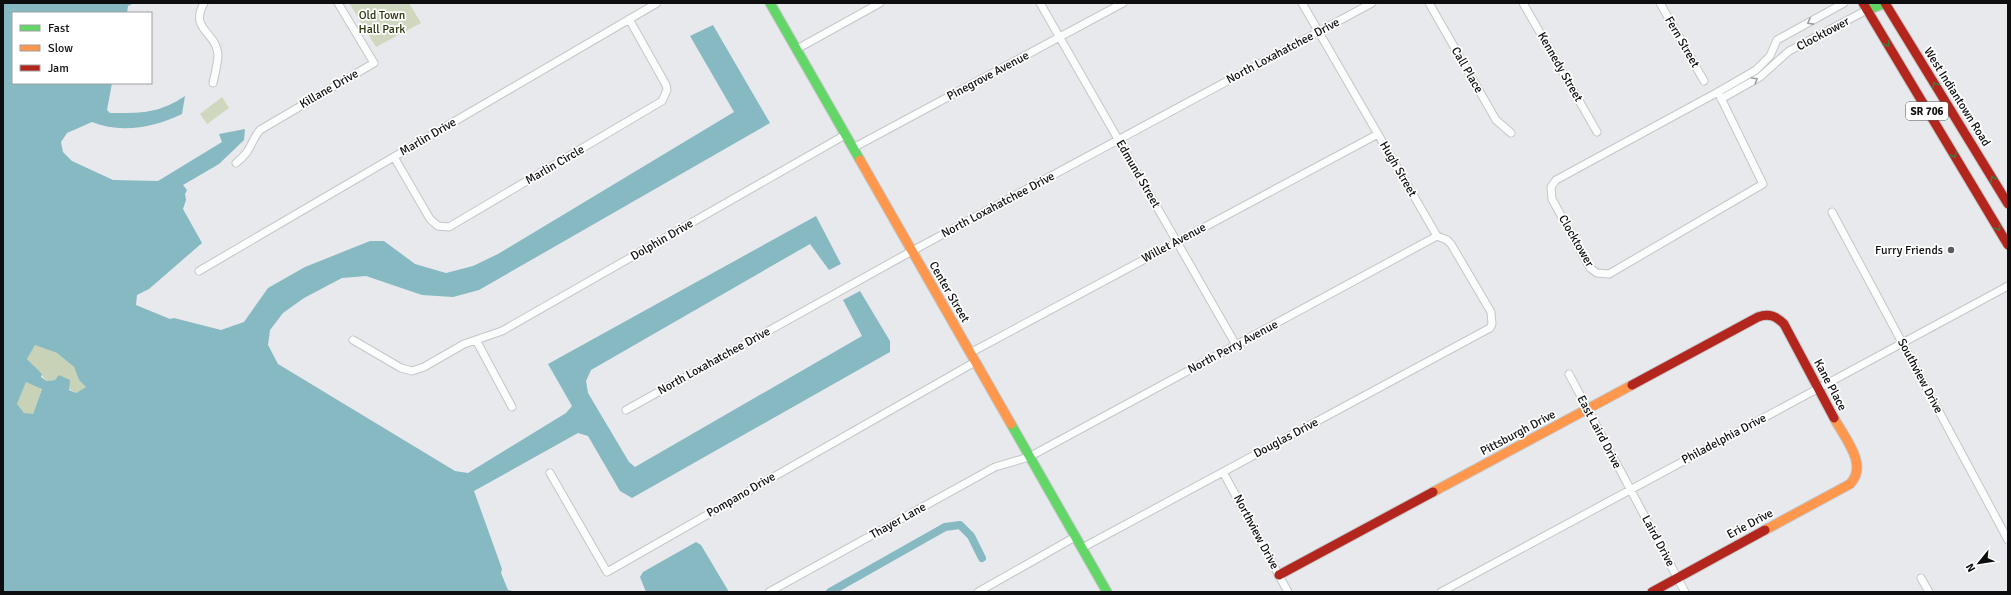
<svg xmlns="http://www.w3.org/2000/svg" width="2011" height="595" viewBox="0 0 2011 595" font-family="Signika,sans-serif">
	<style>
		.green { fill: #cfd8bf }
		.forest { fill: #c8d2b6 }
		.water { fill: #86b9c2; fill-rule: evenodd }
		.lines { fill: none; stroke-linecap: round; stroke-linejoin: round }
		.canal { stroke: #86b9c2; stroke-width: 8 }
		.street-casing { stroke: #c4c6c8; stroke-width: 9 }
		.fast-casing { stroke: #c4c6c8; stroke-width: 11 }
		.slow-casing { stroke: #c4c6c8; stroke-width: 11 }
		.jam-casing { stroke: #c4c6c8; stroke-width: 11 }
		.street { stroke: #fbfcfc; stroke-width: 7 }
		.fast { stroke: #63d668; stroke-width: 9 }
		.slow { stroke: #ff974d; stroke-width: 9 }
		.jam { stroke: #b3261e; stroke-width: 9 }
		.oneway { stroke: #9c9d9e }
		.oneway2 { stroke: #3d7c40 }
		.poi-dot { fill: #5a5b5d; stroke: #fff; stroke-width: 1.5 }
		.labels { text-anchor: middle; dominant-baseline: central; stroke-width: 3.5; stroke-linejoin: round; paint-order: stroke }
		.shield { fill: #fff; stroke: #565658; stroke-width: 1 }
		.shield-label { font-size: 11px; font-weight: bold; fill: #0e0e10 }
		.park-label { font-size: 12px; fill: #283209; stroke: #fff }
		.street-label { font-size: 12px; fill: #0e0e10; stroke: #fff }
		.poi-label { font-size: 12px; fill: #0e0e10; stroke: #fff; text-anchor: end }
	</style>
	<rect width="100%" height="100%" fill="#e7e9ec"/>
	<path class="green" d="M349,3H409L421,23L376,47Z
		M222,97L229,108L207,124L200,114Z"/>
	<path class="forest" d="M35,344L57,353L74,367L79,380L86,387L76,393L55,380L47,381L27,359Z
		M26,381L42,388L33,414H24L17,404Z"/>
	<path class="water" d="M3,3H134L128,6L127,13H13V83H112L107,110L110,113C141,113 158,114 185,96L182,114C155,127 121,134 92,122L67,133L61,142L63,152L72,161L113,180L158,181L222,142L219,134L245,129L244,140L219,164L183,185L187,190L185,194L186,200L183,209L202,243L149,289L137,295L136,305L170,319L174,318L221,330L244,322L268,288L305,267L370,241H384L415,264L446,273L473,266L498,254L734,112L690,36L713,25L770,123L479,290L453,297L422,295L366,276L342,278L304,298L283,313L270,330L268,345L278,364L455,471L468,473L566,413L572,406L548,364L816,216L841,264L829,270L810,244L591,370L586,381L588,393L629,462L635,467L862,336L843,300L860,291L890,341V352L632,498L620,491L588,436L578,433L474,491L502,569L501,573L508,590L517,592H3ZM35,345L57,353L74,367L79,380L86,387L76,393L69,390L70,380L59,375L55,380L47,381L41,377L42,374L27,359ZM26,382L42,389L33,414L24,413L17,404Z
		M696,542L701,545L729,592H646L640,577L643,572Z"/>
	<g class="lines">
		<path class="canal" d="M830,592L945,527L960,525L971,536L982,558"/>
		<defs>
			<path id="street" d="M204,3C189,29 216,32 218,54C218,63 215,74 213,83
				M1040,3L1236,345
				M1429,3L1496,120L1511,133
				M1523,3L1597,132
				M1660,3L1704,81
				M797,49L880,3
				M1718,92L1763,184L1609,274L1597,273L1590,268L1552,199L1551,187L1556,180L1718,92L1756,70L1770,56L1777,40L1844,3
				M1721,99L1760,77L1789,51L1867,10
				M853,148L1123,3
				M394,157L430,219L438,226L449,227L662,101L667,90L666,85L629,19
				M236,163C252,151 250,142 260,130L374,63L338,3
				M1832,212L2008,540
				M199,271L657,3
				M353,340L401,368L412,371L424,367L464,344L502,331L845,135
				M476,340L512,407
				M970,353L1378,134
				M1569,374L1685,592
				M626,410L912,251L1372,3
				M1223,472L1288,592
				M550,473L607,572L975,362
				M1082,548L1490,328L1492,324L1491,312L1451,244L1447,240L1437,236L1302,3
				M1921,578L1929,592
				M769,592L995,467L1029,457L1437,236
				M978,592L1075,537
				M1441,592L2008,286"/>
			<path id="fast" d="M770,3L860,160
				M1867,10L1886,3
				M1011,424L1107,592"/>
			<path id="slow" d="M860,160L1011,424
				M1433,492L1632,385
				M1765,530L1850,484C1869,465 1844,437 1834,418"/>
			<path id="jam" d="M1863,3L2008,245
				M1885,3L2008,204
				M1632,385L1758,317C1769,313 1776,316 1784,324L1834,418
				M1279,575L1433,492
				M1652,592L1765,530"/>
		</defs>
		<use href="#street" class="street-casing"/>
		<use href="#fast" class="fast-casing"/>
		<use href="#slow" class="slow-casing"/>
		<use href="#jam" class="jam-casing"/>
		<use href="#street" class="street"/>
		<use href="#fast" class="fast"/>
		<use href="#slow" class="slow"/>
		<use href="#jam" class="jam"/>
	</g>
	<defs><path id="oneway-chevron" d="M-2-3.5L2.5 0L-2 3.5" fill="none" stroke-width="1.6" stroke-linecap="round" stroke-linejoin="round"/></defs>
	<g class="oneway">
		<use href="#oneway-chevron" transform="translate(1810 22) rotate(151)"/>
		<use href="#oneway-chevron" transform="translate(1755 80) rotate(-31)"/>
	</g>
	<g class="oneway2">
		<use href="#oneway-chevron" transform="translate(1887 44) rotate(59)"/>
		<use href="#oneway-chevron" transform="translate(1935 85) rotate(-121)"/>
		<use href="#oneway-chevron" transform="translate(1954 155) rotate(59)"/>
		<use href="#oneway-chevron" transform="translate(1993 179) rotate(-121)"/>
		<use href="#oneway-chevron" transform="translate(1998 228) rotate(59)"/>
	</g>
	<circle class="poi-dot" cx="1951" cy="250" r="4"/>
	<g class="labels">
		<rect class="shield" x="1906" y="102" width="42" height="18" rx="3"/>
		<g class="shield-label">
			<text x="1927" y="111">SR 706</text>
		</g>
		<g class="park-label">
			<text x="382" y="15">Old Town<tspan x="382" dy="14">Hall Park</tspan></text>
		</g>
		<g class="street-label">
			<text transform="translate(1823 34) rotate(-28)">Clocktower</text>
			<text transform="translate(1682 42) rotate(60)">Fern Street</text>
			<text transform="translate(1283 51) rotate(-28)">North Loxahatchee Drive</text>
			<text transform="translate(1560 67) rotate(60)">Kennedy Street</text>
			<text transform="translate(1467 70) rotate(60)">Call Place</text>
			<text transform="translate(988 76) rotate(-28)">Pinegrove Avenue</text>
			<text transform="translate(329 89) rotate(-30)">Killane Drive</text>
			<text transform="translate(1957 97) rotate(58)">West Indiantown Road</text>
			<text transform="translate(428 137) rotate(-30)">Marlin Drive</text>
			<text transform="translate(555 165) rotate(-30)">Marlin Circle</text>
			<text transform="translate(1398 169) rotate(60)">Hugh Street</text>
			<text transform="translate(1138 174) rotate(60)">Edmund Street</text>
			<text transform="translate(998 205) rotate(-28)">North Loxahatchee Drive</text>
			<text transform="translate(662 240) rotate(-30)">Dolphin Drive</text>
			<text transform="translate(1576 241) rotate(60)">Clocktower</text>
			<text transform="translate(1174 243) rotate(-28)">Willet Avenue</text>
			<text transform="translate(949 292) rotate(60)">Center Street</text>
			<text transform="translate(1233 347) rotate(-28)">North Perry Avenue</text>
			<text transform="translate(714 361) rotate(-29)">North Loxahatchee Drive</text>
			<text transform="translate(1920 376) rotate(62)">Southview Drive</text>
			<text transform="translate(1830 385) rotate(62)">Kane Place</text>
			<text transform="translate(1599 432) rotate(62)">East Laird Drive</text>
			<text transform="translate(1518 433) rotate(-28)">Pittsburgh Drive</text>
			<text transform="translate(1286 438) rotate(-28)">Douglas Drive</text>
			<text transform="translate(1724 439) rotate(-28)">Philadelphia Drive</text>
			<text transform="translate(741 495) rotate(-30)">Pompano Drive</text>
			<text transform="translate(898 521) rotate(-29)">Thayer Lane</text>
			<text transform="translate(1750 524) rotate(-28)">Erie Drive</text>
			<text transform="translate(1256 532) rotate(62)">Northview Drive</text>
			<text transform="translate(1658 541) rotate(62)">Laird Drive</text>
		</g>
		<g class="poi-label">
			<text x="1943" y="250">Furry Friends</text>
		</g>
	</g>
	<rect width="2011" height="595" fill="none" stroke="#0e0e10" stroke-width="8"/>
	<rect x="12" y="12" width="140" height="72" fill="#ffffff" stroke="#9f9f9f"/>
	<rect x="20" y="25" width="20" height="6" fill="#63d668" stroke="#9f9f9f"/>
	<text x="48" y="32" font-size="12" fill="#0e0e10">Fast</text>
	<rect x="20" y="45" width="20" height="6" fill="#ff974d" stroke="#9f9f9f"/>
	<text x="48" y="52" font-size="12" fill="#0e0e10">Slow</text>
	<rect x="20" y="65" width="20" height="6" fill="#b3261e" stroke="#9f9f9f"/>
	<text x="48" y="72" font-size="12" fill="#0e0e10">Jam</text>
	<g transform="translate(1979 563) rotate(240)" stroke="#ffffff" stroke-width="3" paint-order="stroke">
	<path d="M0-3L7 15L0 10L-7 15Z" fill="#0e0e10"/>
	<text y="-6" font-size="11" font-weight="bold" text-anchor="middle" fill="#0e0e10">N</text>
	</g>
</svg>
